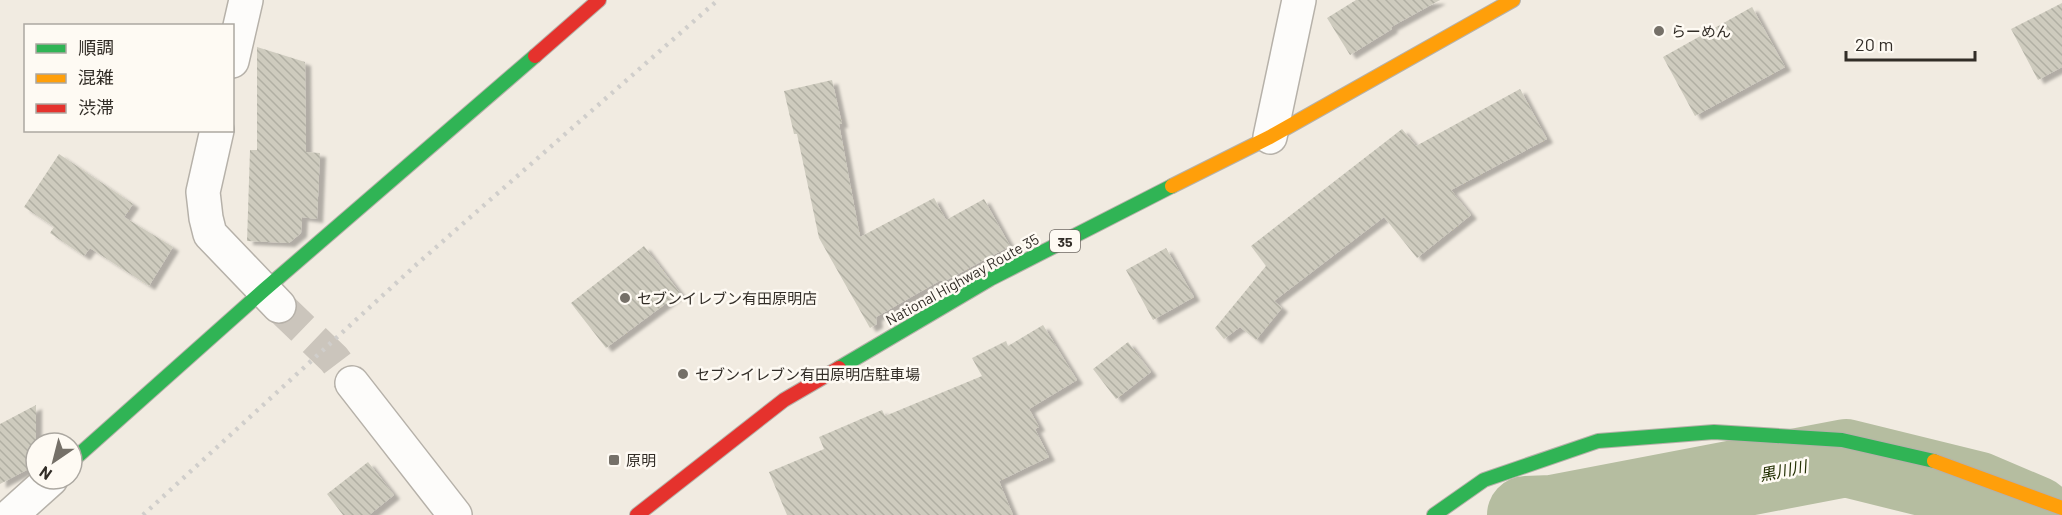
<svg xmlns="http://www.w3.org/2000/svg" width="2062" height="515" viewBox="0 0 2062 515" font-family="Barlow,'Noto Sans JP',sans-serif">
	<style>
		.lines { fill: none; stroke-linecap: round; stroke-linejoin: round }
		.river { stroke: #b5bda0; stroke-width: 78 }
		.building { fill: url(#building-back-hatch); filter: url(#shadow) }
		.street-tunnel { stroke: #cbc5bc; stroke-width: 33; stroke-dasharray: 33 16; stroke-linecap: butt }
		.street-casing { stroke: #b6b1a9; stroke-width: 36 }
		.fast-casing { stroke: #b6b1a9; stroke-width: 16 }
		.slow-casing { stroke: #b6b1a9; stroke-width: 16 }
		.jam-casing { stroke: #b6b1a9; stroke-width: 16 }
		.street { stroke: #fdfcfa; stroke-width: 33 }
		.fast { stroke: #30b455; stroke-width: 14 }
		.slow { stroke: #ff9f0a; stroke-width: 14 }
		.jam { stroke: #e5322d; stroke-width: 14 }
		.rail { stroke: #d0cecb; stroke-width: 4.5; stroke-dasharray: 3 6; stroke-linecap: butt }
		.poi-dot { fill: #757068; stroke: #fefaf3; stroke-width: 2 }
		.labels { text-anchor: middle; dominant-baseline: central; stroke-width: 5; stroke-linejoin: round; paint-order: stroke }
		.shield { fill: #fefaf3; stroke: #6f6a64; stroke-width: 1.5 }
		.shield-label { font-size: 14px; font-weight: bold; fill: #322d27 }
		.poi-label { font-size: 15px; fill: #322d27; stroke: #fefaf3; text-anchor: start }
		.street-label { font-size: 15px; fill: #322d27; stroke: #fefaf3 }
		.water-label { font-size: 16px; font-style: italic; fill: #243104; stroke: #fefaf3 }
	</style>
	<defs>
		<pattern id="building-back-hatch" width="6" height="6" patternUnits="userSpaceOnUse" patternTransform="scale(1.5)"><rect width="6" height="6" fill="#cecbbe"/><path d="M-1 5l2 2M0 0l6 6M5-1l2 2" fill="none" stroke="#b1afa3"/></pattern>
		<filter id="shadow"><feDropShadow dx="6" dy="4" stdDeviation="1.5" flood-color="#0004"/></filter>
	</defs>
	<rect width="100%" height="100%" fill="#f1ebe1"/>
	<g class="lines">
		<path class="river" d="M1526,515L1552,514L1846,458L1976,490L2035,515"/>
	</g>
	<path class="building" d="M1356,0H1440L1391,27L1392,29L1350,55L1327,18Z
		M2062,3V67L2038,80L2011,29Z
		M1752,7L1785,67L1695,116L1663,57Z
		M257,47L305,62L306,152L320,153L317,219L302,217L301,233L289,243L247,241L250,150H257Z
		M832,80L842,124H839L860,237L934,198L946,220L984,199L1010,246L943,282L941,280L876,317L877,324L870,328L819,238L797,134H794L784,91Z
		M1520,89L1547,139L1451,190L1471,215L1417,258L1384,217L1274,301L1282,308L1256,340L1240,327L1224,339L1215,328L1266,266L1251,246L1402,129L1416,146Z
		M59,154L133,204L124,217L173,247L149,286L90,248L84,256L50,233L54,227L24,207Z
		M644,246L680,293L606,348L571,303Z
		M1166,248L1194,297L1153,320L1126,270Z
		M1043,325L1077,380L1029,409L1039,427L1035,429L1049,457L999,481L1013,515H787L769,472L824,449L819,437L882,410L885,416L982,376L972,358L1006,341L1008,346Z
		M1128,342L1151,372L1116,399L1093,369Z
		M36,405V465L0,484V424Z
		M368,462L394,495L369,515H343L327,494Z"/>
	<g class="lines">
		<path class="street-tunnel" d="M279,306L334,359L352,383"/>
		<defs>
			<path id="street" d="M232,61L246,0
				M217,130L203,192L206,218L210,234L279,306
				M1270,137L1299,0
				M352,383L455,515
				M11,515L51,479"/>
			<path id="fast" d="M839,368L990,279L1172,186
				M72,461L264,290L535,56
				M1434,515L1484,480L1598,441L1714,432L1842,440L1934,461"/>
			<path id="slow" d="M1172,186L1270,137L1513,0
				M1934,461L2062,508"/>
			<path id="jam" d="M535,56L599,0
				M637,515L784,400L839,368"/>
		</defs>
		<use href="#street" class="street-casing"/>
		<use href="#fast" class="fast-casing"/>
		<use href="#slow" class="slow-casing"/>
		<use href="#jam" class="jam-casing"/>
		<use href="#street" class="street"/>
		<use href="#fast" class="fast"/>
		<use href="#slow" class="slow"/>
		<use href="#jam" class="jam"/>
		<path class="rail" d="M143,515L417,264L718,0"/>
	</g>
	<g class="poi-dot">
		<circle cx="1659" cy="31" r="6"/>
		<circle cx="625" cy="298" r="6"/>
		<circle cx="683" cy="374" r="6"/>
		<rect x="608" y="454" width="12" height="12" rx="3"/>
	</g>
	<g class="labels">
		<rect class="shield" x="1050" y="230" width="30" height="22" rx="4.5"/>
		<g class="shield-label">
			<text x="1065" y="241">35</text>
		</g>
		<g class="poi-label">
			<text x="1671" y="31">らーめん</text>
			<text x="637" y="298">セブンイレブン有田原明店</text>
			<text x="695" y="374">セブンイレブン有田原明店駐車場</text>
			<text x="626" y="460">原明</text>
		</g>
		<g class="street-label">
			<text transform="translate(962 279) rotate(-29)">National Highway Route 35</text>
		</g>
		<g class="water-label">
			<text transform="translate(1783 470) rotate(-11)">黒川川</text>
		</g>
	</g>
	<rect x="24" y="24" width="210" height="108" fill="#fefaf3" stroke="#aca8a1" stroke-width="1.5"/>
	<rect x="36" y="44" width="30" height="9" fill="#30b455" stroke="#aca8a1" stroke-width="1.5"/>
	<text x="78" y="54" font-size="18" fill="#322d27">順調</text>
	<rect x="36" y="74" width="30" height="9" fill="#ff9f0a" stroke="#aca8a1" stroke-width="1.5"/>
	<text x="78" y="84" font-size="18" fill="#322d27">混雑</text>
	<rect x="36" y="104" width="30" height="9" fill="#e5322d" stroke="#aca8a1" stroke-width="1.5"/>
	<text x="78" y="114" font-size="18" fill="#322d27">渋滞</text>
	<g transform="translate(54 461) rotate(215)"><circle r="28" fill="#fefaf3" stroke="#aca8a1" stroke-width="1.5"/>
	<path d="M0-4.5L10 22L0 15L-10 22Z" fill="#757068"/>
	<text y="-9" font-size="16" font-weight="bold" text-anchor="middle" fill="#322d27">N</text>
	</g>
	<path d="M1846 51v9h129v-9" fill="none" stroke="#322d27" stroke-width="3"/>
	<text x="1855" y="51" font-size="18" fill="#322d27" stroke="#fefaf3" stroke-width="4.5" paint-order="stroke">20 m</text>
</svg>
